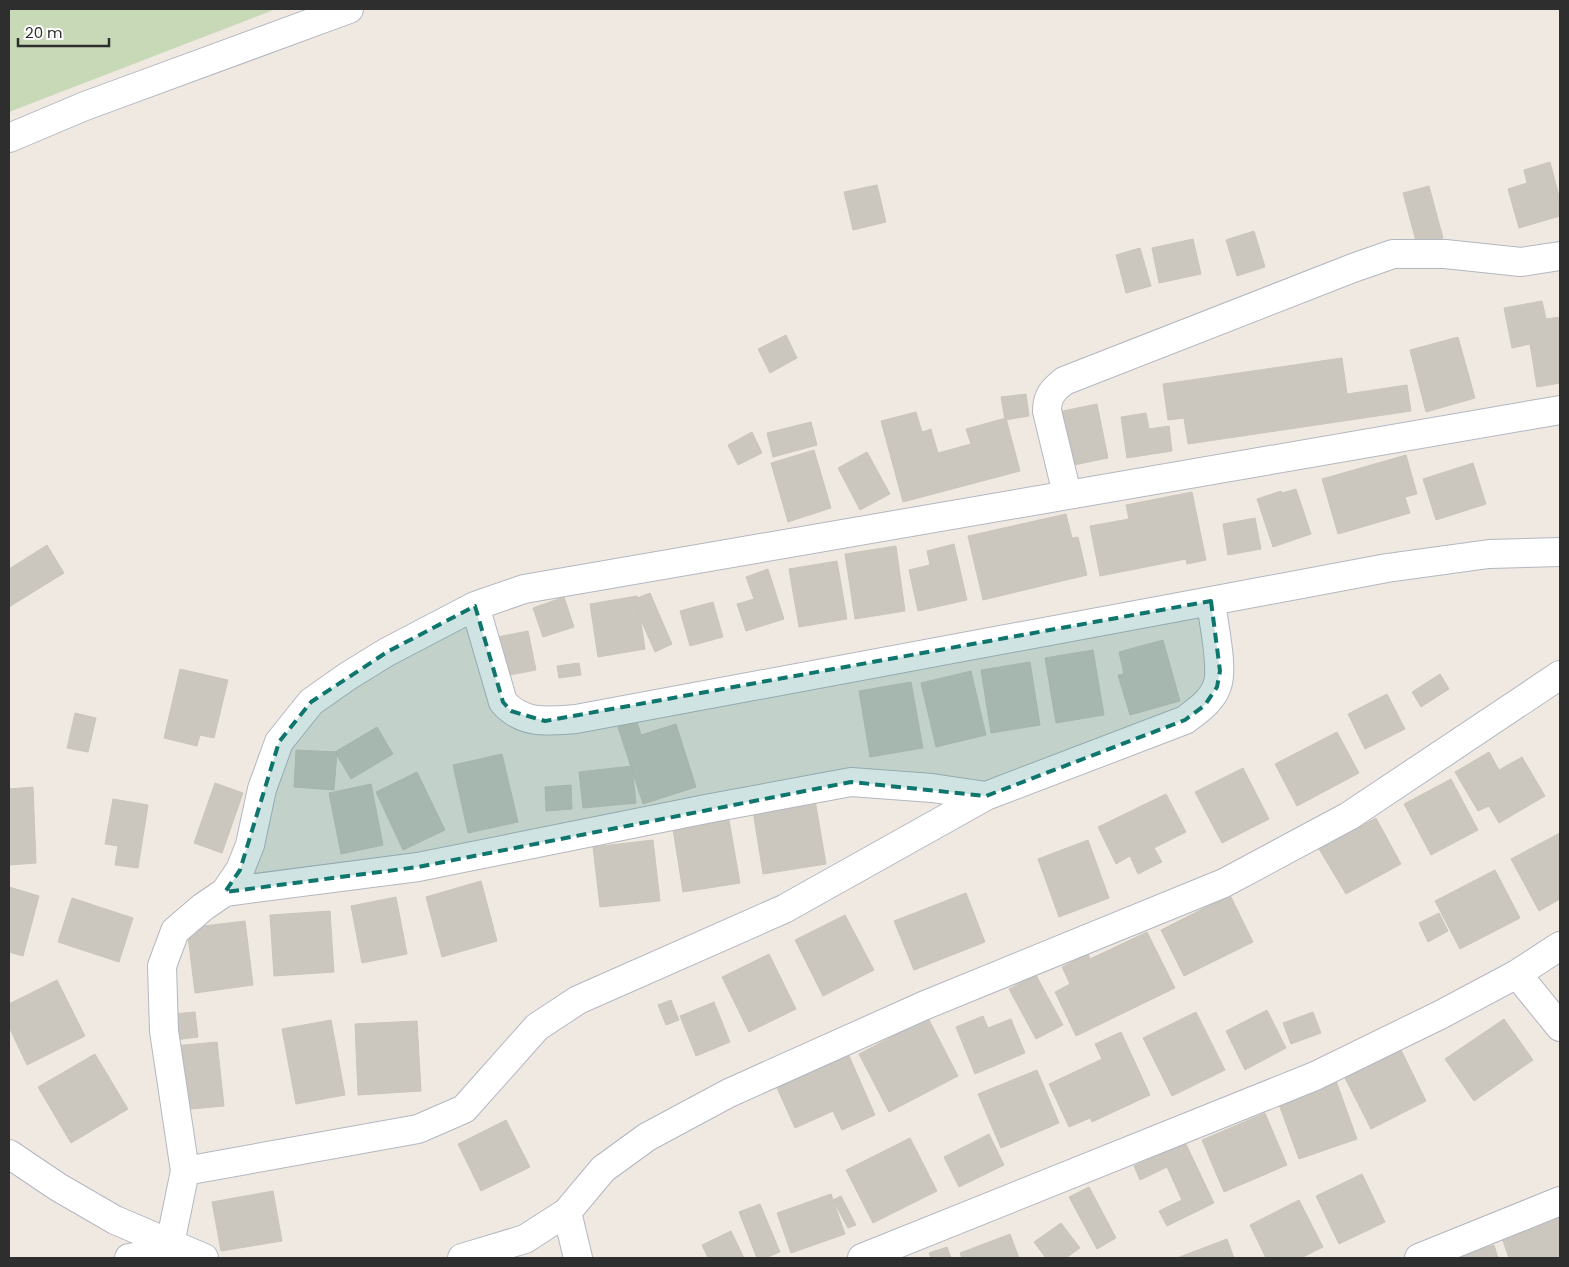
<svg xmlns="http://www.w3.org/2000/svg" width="1569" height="1267" viewBox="0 0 1569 1267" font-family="Poppins,sans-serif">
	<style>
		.cemetery { fill: #c8d9b8 }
		.building { fill: #cbc7bf; stroke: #cbc5ba }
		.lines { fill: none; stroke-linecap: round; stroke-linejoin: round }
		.minor-casing { stroke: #b4b7c1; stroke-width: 30 }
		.minor { stroke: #fff; stroke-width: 28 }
		.marked { fill: #0f766e; fill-opacity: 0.2; stroke: #0f766e; stroke-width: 4; stroke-dasharray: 10 6; stroke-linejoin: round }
	</style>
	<rect width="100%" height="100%" fill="#efe9e1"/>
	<path class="cemetery" d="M9,9H276L9,112Z"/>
	<path class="building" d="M1550,162L1560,200V216L1519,228L1508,189L1527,183L1524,170Z
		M877,185L886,222L853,230L844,192Z
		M1429,186L1443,238L1417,245L1403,193Z
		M1254,231L1265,267L1237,276L1226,240Z
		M1193,239L1201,274L1159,283L1152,248Z
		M1140,248L1151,286L1126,293L1116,255Z
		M1542,301L1546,319L1560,317V383L1537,387L1530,344L1512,348L1504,308Z
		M786,335L797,358L770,373L758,349Z
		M1458,337L1475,398L1426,412L1410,350Z
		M1342,358L1347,394L1407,385L1411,411L1188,444L1184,418L1168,420L1163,384Z
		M1026,394L1029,416L1005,420L1001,397Z
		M1097,404L1108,458L1064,467L1053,413Z
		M916,412L922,432L931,429L938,453L971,444L966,429L1006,418L1020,471L903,502L881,421Z
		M1146,413L1149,429L1169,426L1172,451L1127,458L1121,417Z
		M811,422L817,445L773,457L767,433Z
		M752,432L762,453L738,465L728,445Z
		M814,450L831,508L788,522L771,463Z
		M867,452L890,494L860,510L838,468Z
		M1406,455L1417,494L1405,497L1410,513L1338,534L1322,479Z
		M1473,463L1486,504L1436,520L1423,479Z
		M1296,489L1311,534L1273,547L1257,499L1281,491L1282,493Z
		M1192,492L1206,560L1187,564L1186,559L1100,576L1090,526L1129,519L1126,505Z
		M1066,514L1072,538L1078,537L1087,575L983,600L968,536Z
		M1255,518L1261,549L1228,555L1223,524Z
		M954,544L967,600L918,611L909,570L930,565L927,551Z
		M47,545L64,573L9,607V569Z
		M896,546L905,611L855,619L845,554Z
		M837,561L847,619L799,627L789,569Z
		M768,569L784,619L746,631L737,604L754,599L746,577Z
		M650,593L672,644L655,652L632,600Z
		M637,596L645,649L598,657L590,604Z
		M564,597L574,627L543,637L533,608Z
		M713,602L723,637L690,646L680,611Z
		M528,631L536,670L489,679L482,640Z
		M1163,640L1180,701L1130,715L1118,675L1124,674L1119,652Z
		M1093,650L1104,715L1056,723L1045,658Z
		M1030,662L1040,725L991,733L981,670Z
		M579,663L581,675L559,678L557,666Z
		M180,669L228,680L214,738L200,735L197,746L164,738Z
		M971,671L986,735L936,747L921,683Z
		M1440,674L1449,689L1421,707L1412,692Z
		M911,682L923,748L870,757L859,691Z
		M1387,694L1405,729L1365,749L1348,714Z
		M75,713L96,718L88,752L67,748Z
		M636,718L641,735L676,724L696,787L643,804L617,724Z
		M377,727L393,754L351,779L335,752Z
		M1337,732L1359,773L1297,806L1275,764Z
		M296,750L337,752L334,790L294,787Z
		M1489,752L1499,770L1522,757L1545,796L1499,823L1489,806L1478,811L1455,772Z
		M502,754L518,822L468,833L453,765Z
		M632,766L636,803L583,808L579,772Z
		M1243,768L1269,819L1222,843L1195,792Z
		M417,772L445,830L403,850L376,792Z
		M1451,779L1478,830L1431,855L1404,804Z
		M215,783L243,793L222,853L194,843Z
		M371,784L383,845L341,854L329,793Z
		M571,785L572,809L546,811L545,787Z
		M33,787L36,863L9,865V789Z
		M1166,794L1186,832L1154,848L1162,862L1138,874L1130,856L1116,864L1098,827Z
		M113,799L148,805L138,868L115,865L118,846L105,844Z
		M815,800L826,864L763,874L753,811Z
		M1376,818L1401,864L1346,894L1319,849Z
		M729,820L740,883L683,892L673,829Z
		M1560,833V899L1539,911L1511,859Z
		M653,840L660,901L600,907L593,847Z
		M1088,840L1109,898L1059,917L1038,859Z
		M1495,870L1520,918L1460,949L1435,901Z
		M481,881L497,941L442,957L426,897Z
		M9,887L39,896L23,956L9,952Z
		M966,893L985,942L914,970L894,921Z
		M1230,895L1253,942L1184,976L1161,930Z
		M396,897L407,954L362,963L351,906Z
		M72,898L133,918L119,962L58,942Z
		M330,911L334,972L274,976L270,915Z
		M1439,913L1448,931L1428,942L1419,923Z
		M845,915L874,970L823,996L795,940Z
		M245,921L253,985L195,993L187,928Z
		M1147,932L1175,988L1076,1036L1055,992L1070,984L1062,967L1088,954L1090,959Z
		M769,954L796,1009L749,1032L722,977Z
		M1036,975L1063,1025L1036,1039L1009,989Z
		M57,980L85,1036L27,1065L9,1027V1004Z
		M671,1000L679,1020L666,1025L658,1005Z
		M714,1002L730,1042L696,1056L680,1016Z
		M1267,1010L1286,1048L1245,1070L1226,1031Z
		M195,1012L198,1037L167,1041L163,1015Z
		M1196,1012L1225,1070L1172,1096L1143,1038Z
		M1313,1012L1321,1033L1291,1044L1283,1023Z
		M983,1016L988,1028L1011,1019L1025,1053L975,1074L956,1027Z
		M928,1018L958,1076L889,1112L859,1054Z
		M1504,1019L1533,1060L1474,1101L1445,1059Z
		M331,1020L345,1095L296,1104L282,1029Z
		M417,1021L421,1091L358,1095L355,1024Z
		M1121,1032L1150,1095L1092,1122L1090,1118L1069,1127L1049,1084L1102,1059L1095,1044Z
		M217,1042L224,1106L180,1110L174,1046Z
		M846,1049L875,1115L842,1130L833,1111L795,1128L774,1081Z
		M1401,1050L1426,1101L1371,1129L1345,1078Z
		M95,1054L128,1109L71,1143L38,1087Z
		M1037,1070L1059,1123L1001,1148L978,1094Z
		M1335,1078L1357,1139L1299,1159L1277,1099Z
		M1265,1113L1287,1165L1224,1192L1202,1140Z
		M506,1120L530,1167L481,1191L458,1144Z
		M989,1134L1004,1165L959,1187L944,1157Z
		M910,1138L937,1191L873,1223L846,1170Z
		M1185,1142L1214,1203L1167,1226L1159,1211L1182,1200L1167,1167L1140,1180L1134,1166Z
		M1362,1174L1385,1222L1339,1244L1316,1196Z
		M1089,1187L1116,1238L1097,1249L1069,1197Z
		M273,1191L282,1241L221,1251L212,1202Z
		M831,1194L845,1234L791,1253L777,1213Z
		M841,1196L856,1225L848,1228L833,1200Z
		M1299,1200L1323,1247L1301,1258H1266L1250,1225Z
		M760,1204L780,1252L765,1258H757L739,1212Z
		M1560,1211V1258H1509L1502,1238L1555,1218L1554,1214Z
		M1061,1223L1080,1248L1066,1258H1046L1034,1242Z
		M731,1231L744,1258H708L702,1245Z
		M1010,1234L1019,1258H962L960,1253Z
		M1227,1239L1234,1258H1177Z
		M1494,1245L1498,1258H1454Z
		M947,1247L951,1258H931L929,1253Z"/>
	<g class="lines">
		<defs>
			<path id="minor" d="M9,138L85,106L349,9
				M1067,494L1047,411C1047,396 1053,390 1064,381L1353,268L1393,254H1445L1521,262L1560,256
				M1211,601L1387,568L1489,554L1560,552
				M225,892L418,867L711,808L851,782L932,788L986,796
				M1517,974L1560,1027
				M9,1154L58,1187L115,1220L204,1258
				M185,1171L418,1129L464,1109L537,1027L578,1000L784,909L986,796L1185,720C1197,711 1212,701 1217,686C1224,668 1213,622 1211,601L576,719C548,721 523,725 503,702L475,606L524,589L1560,410
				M567,1212L578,1258
				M129,1258L158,1253L170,1244L185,1171L164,1031L162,966L175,931L203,907L225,892L240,870L250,845L262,789L279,742L311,702L348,676L387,652L475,606
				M462,1258L525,1239L567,1212L603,1169L647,1137L729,1093L923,1006L1224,883L1349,816L1560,675
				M862,1258L1315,1076L1440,1015L1517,974L1560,946
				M1419,1258L1560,1201"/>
		</defs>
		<use href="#minor" class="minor-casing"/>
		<use href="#minor" class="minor"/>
	</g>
	<path class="marked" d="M1211,601L1220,671L1217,687L1205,705L1185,720L986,796L851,782L418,867L225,892L240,870L279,742L311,702L387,652L475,606L503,702L511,711L545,721Z"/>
	<rect width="1569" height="1267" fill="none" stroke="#2e2e2e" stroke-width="20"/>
	<path d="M18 38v8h91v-8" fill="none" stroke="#2e2e2e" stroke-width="2.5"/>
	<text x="25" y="38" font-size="15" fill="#2e2e2e" stroke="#ffffff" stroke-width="4" paint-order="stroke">20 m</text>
</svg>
